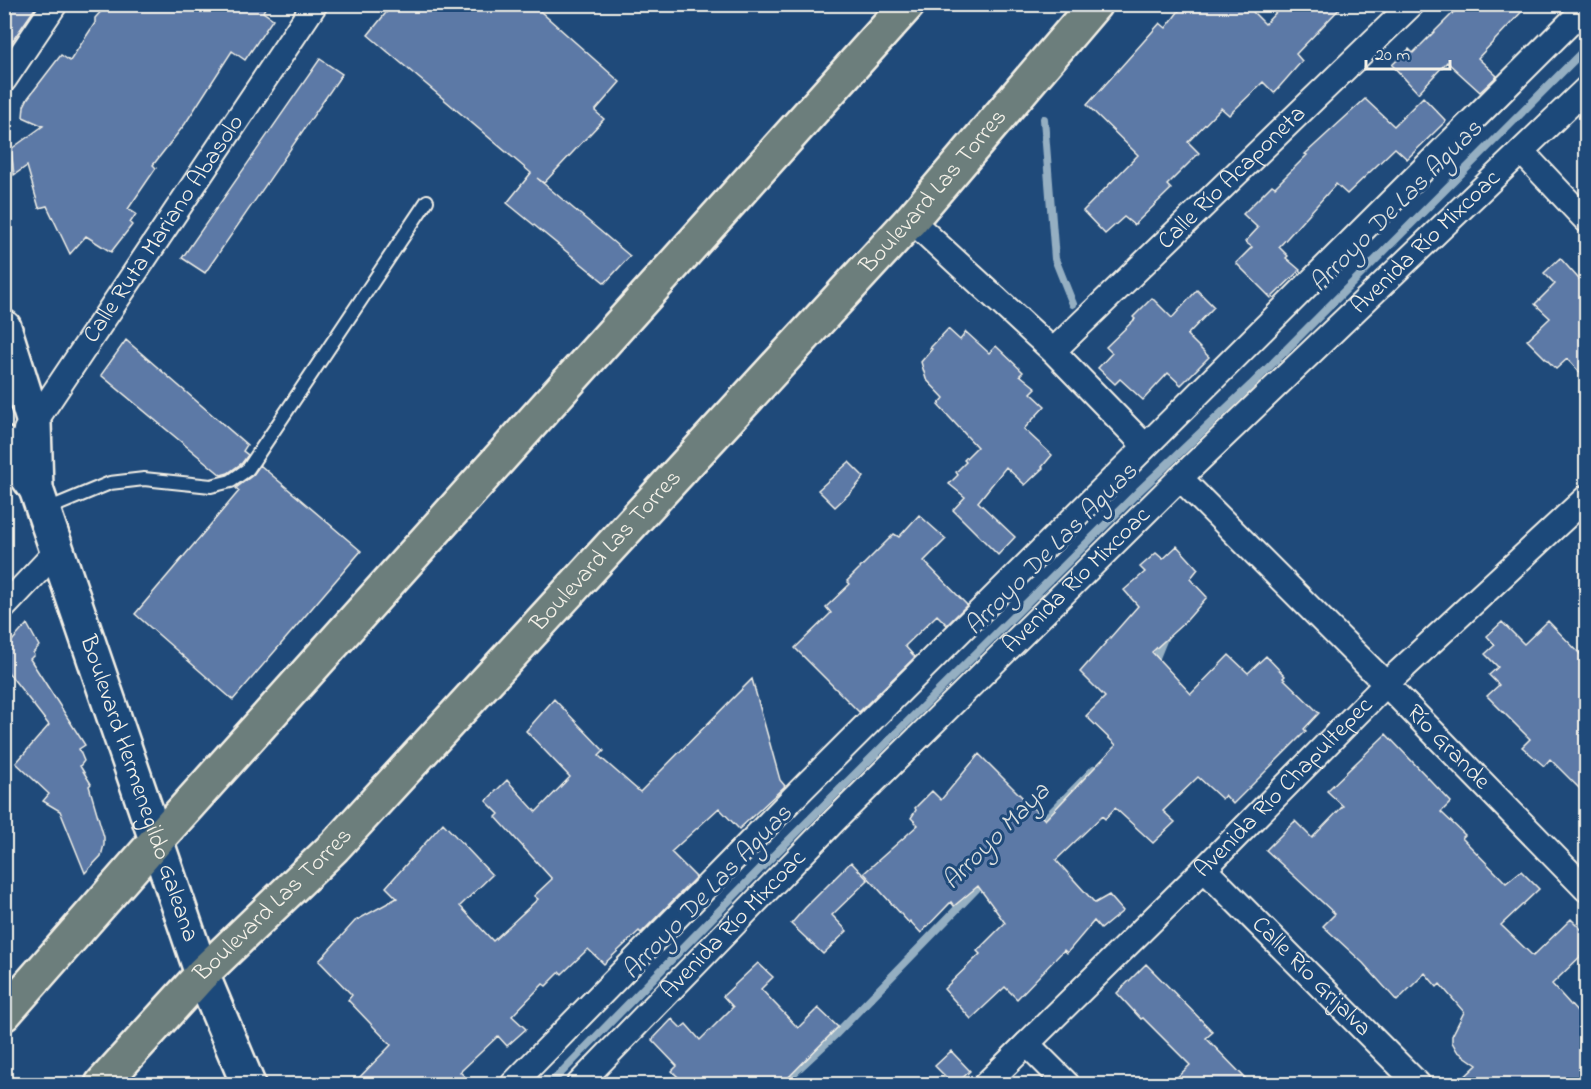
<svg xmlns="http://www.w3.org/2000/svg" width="1591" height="1089" viewBox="0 0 1591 1089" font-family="'Indie Flower',sans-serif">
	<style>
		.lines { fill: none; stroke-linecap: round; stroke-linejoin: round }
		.stream { stroke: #95afc2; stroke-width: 8 }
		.building { fill: #5b79a6; stroke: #f4f1e8; stroke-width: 1.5 }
		.lane-casing { stroke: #f4f1e8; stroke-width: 16 }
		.street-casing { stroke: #f4f1e8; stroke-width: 28 }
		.secondary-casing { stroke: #f4f1e8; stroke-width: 38 }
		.primary-casing { stroke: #f4f1e8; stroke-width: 38 }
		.lane { stroke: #1f4a7a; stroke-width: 12 }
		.street { stroke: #1f4a7a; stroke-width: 24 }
		.secondary { stroke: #1f4a7a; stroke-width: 33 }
		.primary { stroke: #6c7e7c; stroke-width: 33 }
		.labels { text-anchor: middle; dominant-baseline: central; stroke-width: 6; stroke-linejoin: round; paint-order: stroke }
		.street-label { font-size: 24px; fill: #f4f1e8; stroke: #1f4a7a }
		.water-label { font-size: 26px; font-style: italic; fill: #dce0df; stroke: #1f4a7a }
	</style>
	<rect width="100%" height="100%" fill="#1f4a7a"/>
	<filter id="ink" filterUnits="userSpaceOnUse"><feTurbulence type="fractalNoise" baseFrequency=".0167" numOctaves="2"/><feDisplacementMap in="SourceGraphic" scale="12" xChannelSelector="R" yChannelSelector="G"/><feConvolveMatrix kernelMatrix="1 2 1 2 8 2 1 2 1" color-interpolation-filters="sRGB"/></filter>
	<g filter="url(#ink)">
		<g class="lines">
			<path class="stream" d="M1044,119L1055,259L1073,304
				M1153,665L1166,633
				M1038,826L1094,769
				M550,1084L762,867L1139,491L1251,385L1586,48
				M782,1084L837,1033L985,880"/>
		</g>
		<path class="building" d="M4,4H38L4,53Z
			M112,4H267L263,12L273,19L245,60L232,51L185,124L153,165L156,168L128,209L136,214L130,223L132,225L111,252L86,236L70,254L47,206L39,208L27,166L14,175L11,149L43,126L23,117L24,106L28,98L61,55L70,61L95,23V18L105,7L109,9Z
			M393,4H532L620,82L595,111L604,119L544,183L537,178L630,256L605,283L507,203L531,173L368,35Z
			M1184,4H1245L1265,24L1284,4H1344L1296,54L1302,61L1274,93L1263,82L1229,115L1221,108L1188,142L1199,153L1167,185L1171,189L1134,225L1124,217L1105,234L1083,211L1138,155L1087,105L1160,23L1166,28Z
			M1462,4H1529L1478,58L1497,76L1480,92L1447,62L1418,93L1392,65L1409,49L1413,53Z
			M320,59L342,74L205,273L182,258Z
			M1423,97L1446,121L1407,159L1395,148L1347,194L1336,184L1279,247L1288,256L1286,258L1300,270L1271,298L1236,263L1252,247L1245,242L1258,228L1243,214L1272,185L1275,187L1307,155L1305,154L1365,99L1394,126Z
			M1560,258L1587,288V380L1567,359L1556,369L1527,340L1550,318L1535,304L1555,284L1544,273Z
			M1197,290L1214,307L1187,335L1209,357L1181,385L1168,373L1143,400L1120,379L1115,384L1098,368L1112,353L1106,347L1135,319L1133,317L1152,298L1172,318Z
			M948,329L960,340L966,332L989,353L996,346L1023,372L1020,375L1036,388L1031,393L1045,406L1024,429L1052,455L1042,467L1043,468L1025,485L1006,467L978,502L1015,537L998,555L953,510L965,497L949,484L958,475L956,472L966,462L964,460L977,447L938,405L944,398L926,379L921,362L932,349L930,348Z
			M126,340L247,445L243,451L248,455L242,463L228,473L221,475L101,375Z
			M849,462L864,477L853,490L835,507L818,490Z
			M260,465L361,551L233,700L135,614L239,491L236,488L253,475Z
			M919,515L946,539L924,561L967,605L947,625L937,615L905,646L915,657L859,712L795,648L831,613L826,607L850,584L847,581L894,534L899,537Z
			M1177,546L1198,569L1190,579L1207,597L1187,620L1152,652L1191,694L1229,655L1248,673L1266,656L1285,676L1283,678L1319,713L1304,729L1306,731L1233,804L1225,795L1222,799L1198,777L1163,811L1175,822L1153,843L1115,808L1105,819L1102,816L1056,860L1095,903L1109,895L1123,911L1101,929L1094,921L1067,953L1064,950L1017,999L1005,987L971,1019L944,989L980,954L977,951L1005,923L978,886L954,906L951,902L921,933L910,921L909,923L864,873L918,825L911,818L916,810L915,808L932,791L941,800L979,754L1045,820L1079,784L1116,745L1086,716L1105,697L1080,672L1138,606L1124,590L1145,572L1140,567L1156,553L1163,559Z
			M1548,621L1587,661V713L1580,720L1587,726V796L1550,759L1544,766L1522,747L1530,739L1487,696L1499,685L1489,675L1498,667L1485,654L1495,645L1487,636L1502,622L1524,644Z
			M27,624L39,646L33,653L34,655L30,659L85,745L79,749L84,761L80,766L91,784L89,786L104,837V845L101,856L85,873L60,811L43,801L49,794L16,763L49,725L4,667V650Z
			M752,679L780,780L785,786L739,829L719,808L671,852L696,877L641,933L639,931L604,964L588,949L562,974L560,972L546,986L543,984L512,1016L526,1029L507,1046L498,1036L460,1072L473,1084H353L391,1045L348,1000L352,995L319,961L355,921L397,898L386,887L443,823L492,875L460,906L493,941L538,899L534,896L552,879L496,817L499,814L486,801L507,780L536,812L570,777L526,731L554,699L604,751L599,756L640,792Z
			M1386,734L1451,802L1441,812L1465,835L1462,838L1506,883L1521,871L1539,889L1501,925L1533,956L1571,919L1587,935V950L1552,984L1587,1023V1084H1457L1477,1065L1457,1051L1452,1042V1036L1464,1012L1440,984L1437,987L1425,973L1397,1001L1363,963L1323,926L1335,914L1266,850L1295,821L1312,838L1343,806L1327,791Z
			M851,862L868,880L832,915L847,931L823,954L791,924L805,908Z
			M758,963L773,977L761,989L798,1028L818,1008L838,1027L782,1084H685L672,1071L677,1066L652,1040L672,1019L681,1028L686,1024L700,1040L733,1007L723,996Z
			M1146,964L1213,1032L1206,1038L1251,1084H1170L1190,1065L1143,1018L1141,1019L1117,993Z
			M951,1051L970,1071L956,1084H953L935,1066Z"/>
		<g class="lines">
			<defs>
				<path id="lane" d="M45,510L110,483L144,479L211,486L231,481L248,469L427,201"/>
				<g id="street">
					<path d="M4,80L55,4"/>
					<path d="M1522,152L1586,220"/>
					<path d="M911,220L1053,351L1145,446"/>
					<path id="s1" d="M1053,351L1412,4"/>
					<path id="s2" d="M26,430L34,423L315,4"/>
					<path id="s3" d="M1180,478L1386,684L1586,889"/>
					<path d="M4,607L57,551"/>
					<path id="s4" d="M1204,869L1418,1084"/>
					<path d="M1027,1044L1067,1084"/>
					<path d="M513,1084L801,790L1586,7"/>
					<path id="s5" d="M579,1084L835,820L1180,478L1586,89"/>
					<path id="s6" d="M986,1084L1204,869L1386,684L1586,498"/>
				</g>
				<g id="secondary">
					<path d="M4,327L34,423L36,489"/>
					<path id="s7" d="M4,444L36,489L202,974L248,1084"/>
				</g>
				<g id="primary">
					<path d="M4,1014L156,841L908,4"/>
					<path id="s8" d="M102,1084L202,974L334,847L911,220L1095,4"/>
				</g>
			</defs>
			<use href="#lane" class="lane-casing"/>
			<use href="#street" class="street-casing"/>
			<use href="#secondary" class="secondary-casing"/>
			<use href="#primary" class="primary-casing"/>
			<use href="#lane" class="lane"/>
			<use href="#street" class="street"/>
			<use href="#secondary" class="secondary"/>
			<use href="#primary" class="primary"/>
		</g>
	</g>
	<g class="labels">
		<g class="street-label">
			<text stroke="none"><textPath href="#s1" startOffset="249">Calle Río Acaponeta</textPath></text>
			<text stroke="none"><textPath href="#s8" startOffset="1220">Boulevard Las Torres</textPath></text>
			<text stroke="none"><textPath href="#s2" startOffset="244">Calle Ruta Mariano Abasolo</textPath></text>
			<text stroke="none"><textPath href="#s5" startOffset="1194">Avenida Río Mixcoac</textPath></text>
			<text stroke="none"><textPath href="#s8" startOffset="734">Boulevard Las Torres</textPath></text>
			<text stroke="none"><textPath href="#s5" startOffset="708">Avenida Río Mixcoac</textPath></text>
			<text stroke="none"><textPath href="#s3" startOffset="380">Río Grande</textPath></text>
			<text stroke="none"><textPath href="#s7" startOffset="372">Boulevard Hermenegildo Galeana</textPath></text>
			<text stroke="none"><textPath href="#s6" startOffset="420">Avenida Río Chapultepec</textPath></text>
			<text stroke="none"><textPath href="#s8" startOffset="248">Boulevard Las Torres</textPath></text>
			<text stroke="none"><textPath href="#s5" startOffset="222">Avenida Río Mixcoac</textPath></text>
			<text stroke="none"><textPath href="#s4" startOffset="152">Calle Río Grijalva</textPath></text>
		</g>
		<g class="water-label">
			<text transform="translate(1397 207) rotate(-45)">Arroyo De Las Aguas</text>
			<text transform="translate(1052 550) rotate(-45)">Arroyo De Las Aguas</text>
			<text transform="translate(997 837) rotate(-45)">Arroyo Maya</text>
			<text transform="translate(708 893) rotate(-46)">Arroyo De Las Aguas</text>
		</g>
	</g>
	<rect width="1591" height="1089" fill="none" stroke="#1f4a7a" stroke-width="24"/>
	<rect x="12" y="12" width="1567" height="1065" fill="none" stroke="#f4f1e8" stroke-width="2" filter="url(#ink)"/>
	<path d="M1366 60v9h84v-9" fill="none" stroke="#f4f1e8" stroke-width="3"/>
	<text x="1375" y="60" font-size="18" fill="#f4f1e8" stroke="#1f4a7a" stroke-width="4.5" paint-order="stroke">20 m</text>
</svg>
